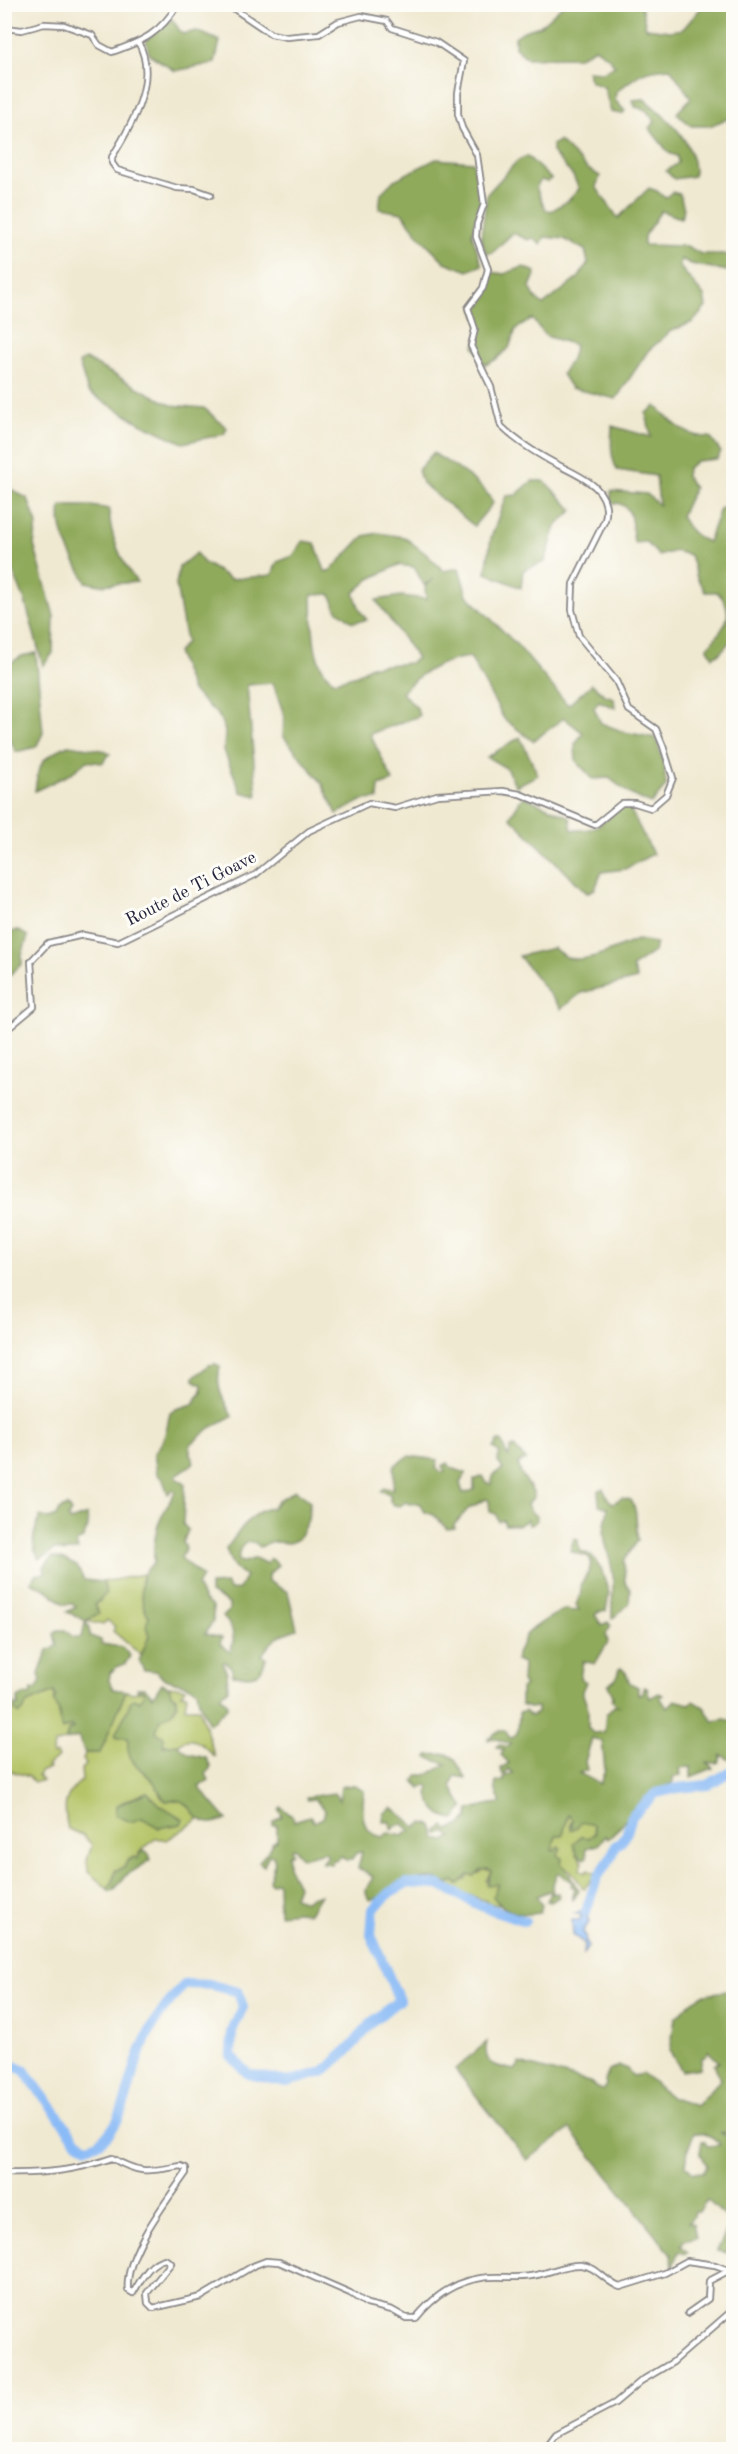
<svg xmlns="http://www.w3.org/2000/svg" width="738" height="2454" viewBox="0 0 738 2454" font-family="'Old Standard TT',serif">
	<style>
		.green { fill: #b5c467; stroke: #6c7351; stroke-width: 1.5; fill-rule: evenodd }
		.forest { fill: #90aa5c; stroke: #59664c; stroke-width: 1.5; fill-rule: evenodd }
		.water { fill: #8bbbf6; stroke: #566e98; stroke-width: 1.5 }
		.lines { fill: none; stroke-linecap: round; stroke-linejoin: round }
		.river { stroke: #8bbbf6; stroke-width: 10 }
		.minor-casing { stroke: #898686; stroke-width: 8 }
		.minor { stroke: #fff; stroke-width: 4.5 }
		.labels { text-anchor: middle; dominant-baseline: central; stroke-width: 6; stroke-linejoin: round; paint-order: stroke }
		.street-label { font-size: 18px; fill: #22223b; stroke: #fdfcf7 }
	</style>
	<rect width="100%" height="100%" fill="#fdfcf7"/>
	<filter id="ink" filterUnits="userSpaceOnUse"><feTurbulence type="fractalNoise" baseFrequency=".0167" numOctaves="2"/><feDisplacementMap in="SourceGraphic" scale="12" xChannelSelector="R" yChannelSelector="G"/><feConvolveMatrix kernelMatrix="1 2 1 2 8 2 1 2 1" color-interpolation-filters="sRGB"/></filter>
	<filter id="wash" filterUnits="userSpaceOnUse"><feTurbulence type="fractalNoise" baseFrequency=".008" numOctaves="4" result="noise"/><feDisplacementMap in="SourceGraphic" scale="24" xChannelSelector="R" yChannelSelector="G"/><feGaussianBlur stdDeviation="1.35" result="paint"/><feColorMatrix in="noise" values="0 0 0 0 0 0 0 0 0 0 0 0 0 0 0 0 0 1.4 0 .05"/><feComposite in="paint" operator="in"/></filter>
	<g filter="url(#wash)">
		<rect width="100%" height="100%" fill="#f0e9d1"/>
		<path class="green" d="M144,1574C143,1587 139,1606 149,1616L150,1635L141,1655L113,1631L115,1627L107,1620L103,1625L86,1621L99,1613L94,1605L100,1601L105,1588L103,1582Z
			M169,1686L185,1688L181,1695L183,1693L187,1695L185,1708H199L215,1757C204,1746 192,1732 178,1745H162L164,1737L157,1734L155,1730C157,1727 157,1723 159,1720C167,1710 178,1717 177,1697L172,1694Z
			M142,1690L144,1694L140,1701L129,1705L128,1712L115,1735L116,1738H128L133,1762L155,1783L161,1797L166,1801C185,1797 189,1806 199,1819L167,1840L156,1838L139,1853L137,1859L134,1857L127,1861L124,1868L115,1870L113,1882L107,1888L88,1872L87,1860L92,1845L83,1835L68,1829C63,1806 63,1796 82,1780L81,1769L86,1765L83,1760L85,1753H100L126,1691L133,1693ZM147,1792L160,1805V1828L121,1803Z
			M54,1692L60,1718L73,1728L68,1731L66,1740L55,1744L52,1752L53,1755L57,1753L59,1757L47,1766L49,1768L40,1772L38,1776L42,1781L34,1782L29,1777L5,1769V1705L12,1703L15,1706L14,1710L23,1711L27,1703Z
			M569,1815L573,1819L570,1827L577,1828L581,1822L594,1824L595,1833L589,1838L581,1836L577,1854L583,1862L580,1870L585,1873L588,1870L596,1874L584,1889L571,1871L560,1864L562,1860L557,1855L560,1850L557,1848L554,1851L552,1850L556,1834L559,1835L564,1829Z
			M485,1869L491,1871L486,1881L498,1884L494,1893L499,1905L488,1904L486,1901L460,1892L446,1883L465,1880L468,1876L479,1873Z"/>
		<path class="forest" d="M564,4L641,5L646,28L670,31L683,29L701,8H733V123L726,119L710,126H691L677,113L691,98L670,68C639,70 639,75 616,92L615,100L625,111L622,114L611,112L604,87L591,82L587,71L603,72L615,66L609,58L595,48L579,57L527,58L515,48V37L524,31L540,26Z
			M172,19L182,34L197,31L220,41L215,63L175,71L149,54L146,40Z
			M644,99C669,120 696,141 694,176L674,179L666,171L678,163L677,156L669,153L649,128L655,122L646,110L635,107L633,100Z
			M559,141L588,169L600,176L596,187L618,218L649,188L657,191L665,198L672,192L680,194L684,209L681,218L661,211L644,236V245L687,246L701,254H724L733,257V272L691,264L681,259L680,267L704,296L706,307L693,322L671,331L648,351L616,399L571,388L562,374L571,359L575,345L546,336L532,319L516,329L509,348L495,360L485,365L474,346L481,330L474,308L490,286L492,272L504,274L523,267L536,272L530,287L536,299L543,305L579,277L588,263L585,250L564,239L545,237L541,244L533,238L528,240L513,233L493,252L486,254L481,236L487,194L517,161L527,156L551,179L547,182L541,180L536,187L545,209L551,211L568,201L579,189L573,176L552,152V145Z
			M436,159L473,162L481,198L472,234L482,265L468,271L445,262L420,237L402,213L379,209L381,193L394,180Z
			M85,359L171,405L204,408L227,428L224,434L183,443L140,423L88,392L79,363Z
			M656,406C672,422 686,438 710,437L721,452L717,459L696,461L687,469L686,476L694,488L681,516C688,529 694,536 708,542L720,509L733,501V567L730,570L733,575V638L720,653L713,657L707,647C724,629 738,613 717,592H705L697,578L690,555L675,551L659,556L646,542L634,543C631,526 635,501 611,503V491L647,494L659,505L656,476L617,470C610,456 611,441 612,426L651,437L646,413Z
			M433,453C450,464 486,484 493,503L474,526L422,483L418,470Z
			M532,481H544L573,510L556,526L545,562L523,570L521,588L486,573L491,538L506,496L516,495Z
			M4,485L28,499L37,524L34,545L54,616L53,653L43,666L25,601L5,552Z
			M61,506H91L109,509C110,535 121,561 137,582L100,585L86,582C74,558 56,534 61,506Z
			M378,533L404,537L425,553L444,571L459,568L467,595L518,646L568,705L592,684L605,695L614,698L615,708L599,701L594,708L601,723L624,732L656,738L664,764L666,786L651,804L630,794L609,778L593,779L576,761L575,744L583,733L564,718L533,741L504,719L470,657C444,660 418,672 402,693L417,708L419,716L370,734L393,781L379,786L378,799L363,800L337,814L322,783L283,736L284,715L273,683L247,685L257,796L241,792L224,751L225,731L219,716L192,691L177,653L186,642L176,585L179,567L196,553L204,563L231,579L272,575L277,562L293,556L303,541L315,543L325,571L329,572L364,536ZM398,565L414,567L424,585L434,579L425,586L426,599L401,596L376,600L417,658L410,663L371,666L357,675L335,681C310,669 313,620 312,595L330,594L337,610L353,622L367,620L361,612L354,593L370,579Z
			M36,653L43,733L36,747L16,752L5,730V666L22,656Z
			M520,737L538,775L516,786L506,768L487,757Z
			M68,745L102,750L110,754L102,763L87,761L70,774L35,791C38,762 42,758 68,745Z
			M523,796L570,817L572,830C602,832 604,817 627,803L653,854L625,869L602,872L595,889L587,893L510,817Z
			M17,930L28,936L22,955V964L5,979V935Z
			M637,940L656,943L654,952L632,967L637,979L581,993L561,1009L519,956L553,948C558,951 564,957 569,958C589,963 618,947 637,940Z
			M216,1364L220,1367C215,1388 223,1399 232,1416L210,1428L190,1445V1454L194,1463L178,1474L176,1478L185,1484L183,1524L188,1530L183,1543L186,1548L181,1558L202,1577L197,1586L204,1600L213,1607V1621L205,1634L222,1638L220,1644L230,1652C236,1638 234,1628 223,1617L229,1611V1604L210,1593V1585L227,1584L229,1590L239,1589L246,1576C234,1570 230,1562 226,1549C238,1534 250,1510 272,1508L279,1500L295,1490L310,1501L308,1520L298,1539L290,1543L274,1542L260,1547C249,1535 236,1547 239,1561L245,1562L255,1558L267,1564L269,1559H272L278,1565L268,1575V1581L288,1592L297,1629C280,1634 272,1640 262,1655L266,1658C261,1678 252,1677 233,1675L231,1667L225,1662L223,1663L227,1673L228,1689L220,1696L227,1703V1708L209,1724L199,1702L197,1690C183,1680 169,1686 155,1671L144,1670L139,1661L149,1636L146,1626L149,1616C141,1608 139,1584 144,1574C146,1570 151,1566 154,1562C153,1529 159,1520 175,1492L172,1490L168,1494L163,1480L157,1474L154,1453C166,1441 166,1429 170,1413L176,1409L193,1404L202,1391V1385L194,1380V1377L209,1365Z
			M498,1441H501L507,1455L509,1456L510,1449L514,1447L526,1460L518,1463L521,1473L534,1494V1497L527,1504L530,1511L536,1516L537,1520L533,1524L529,1525L527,1520L520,1525H505L503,1520L498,1521L496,1514L490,1512L489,1501L486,1499L468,1509L454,1525L455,1528L447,1529L434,1515L425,1512L419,1503L410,1504L406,1502L400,1506L394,1505L390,1501V1494L381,1491L384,1488L393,1489L394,1466L409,1456L438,1460L436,1468L439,1472H445L442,1466L448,1463L451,1468L466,1473L460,1483L463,1493L474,1490V1480L483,1476L487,1483L491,1484L494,1474L503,1469L498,1462L499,1452L493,1448Z
			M603,1489L609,1500L613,1503L622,1498L631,1500C639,1512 635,1526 638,1540L624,1561L625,1582L630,1589L629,1604L612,1619C611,1605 614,1591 613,1576C612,1564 607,1552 605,1540C602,1530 607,1518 608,1508L599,1505L598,1490Z
			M67,1506L71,1512L68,1517L70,1521L87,1515L88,1527L83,1539L76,1542L78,1550L65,1552L54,1549L48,1555L40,1559C28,1546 35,1530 40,1516L49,1519L56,1516L59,1510Z
			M574,1538L578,1540L579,1550L592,1556L601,1568L609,1593L606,1611L597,1613L595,1615L602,1625L608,1622L611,1626L606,1634L608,1642L595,1664L583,1661L580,1678L586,1682L582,1691L588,1709V1728L593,1733L604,1732L606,1715L614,1706H618L612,1701L613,1696L608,1685L616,1679L619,1669L621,1668L626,1673L630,1683L638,1687V1694L643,1693L644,1687L647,1688L650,1698L659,1693L663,1695L660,1697L667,1708L675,1700L689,1704L694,1701L704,1707L713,1721L725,1719L733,1721V1758L730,1760L721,1755L720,1761L717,1763H707L713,1768L691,1777V1767L680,1768L681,1775L673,1777V1783C658,1789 643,1799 633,1811C624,1821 618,1832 608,1839L605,1836L598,1845L586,1848L587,1857L584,1859L577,1854L573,1844L581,1836L589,1838L595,1833L594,1825L581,1822L577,1828L571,1830L573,1819L568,1815L563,1835H556L552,1850L554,1851L559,1846L561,1848L557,1855L562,1858L561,1864L566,1869L579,1891L572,1901L575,1888L571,1886L572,1882L558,1873L552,1885L553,1894L558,1893L559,1897L551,1902L547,1901L551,1893L549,1891L537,1896L542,1905L540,1913C520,1916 504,1913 493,1896L498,1884L487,1885L491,1871L488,1869L481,1870L474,1876L468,1875L458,1885L455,1881L443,1884C427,1870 407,1884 390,1894H386L383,1896L386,1900L383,1903L377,1898L370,1900C361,1890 369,1886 373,1877L358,1868L362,1852L356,1853L352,1860H346L341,1856L337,1860H332V1864L322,1863L328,1856L325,1852L302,1858L294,1848L291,1849L292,1853L288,1855V1866L298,1886L294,1897L305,1901L313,1896L320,1895L309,1913L297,1912L279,1914L278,1884L276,1882L273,1884L270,1883L269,1880L275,1862L273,1855L268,1856L264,1866L259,1862C263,1855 272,1851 272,1843L277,1840V1825H273V1822L282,1816L279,1810L281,1807L293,1817L294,1821L310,1816L314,1822L323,1818L325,1811L315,1799L307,1800L306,1797L334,1793L339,1800L341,1787L353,1785L364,1791C363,1810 358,1832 382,1837L388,1833L403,1836L406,1832H412L403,1824L396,1825L393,1830L391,1829L390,1822H383L384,1814L392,1807L416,1827L423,1823L432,1825L436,1839L445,1841L452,1837L447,1833L438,1834L437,1831L444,1826L447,1830L461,1825L469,1818V1810L491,1804L501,1803L495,1788L496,1782L504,1781V1777L513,1773L508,1769L505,1775L502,1774L501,1768L509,1763L501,1755L504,1750L496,1747L499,1744L508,1747L511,1744L493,1738L488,1740V1738C496,1734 495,1730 506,1731L509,1738L514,1737L518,1731L519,1713L525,1711L531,1716L537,1713V1707L529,1708L521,1705V1689L525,1686L522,1682L523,1663L516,1660V1654C522,1648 522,1644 525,1637C529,1629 559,1611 567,1609L571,1611L579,1610L576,1605L581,1593L580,1586L589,1572L591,1562L589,1557L570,1551ZM592,1738L602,1741L605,1770L600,1784L579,1773L587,1770L585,1762Z
			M52,1557L65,1560L77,1566L84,1580L103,1582L106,1594L94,1605L99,1613L86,1621L67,1612L76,1607L72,1604H64L47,1590L31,1582L35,1575L45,1573L44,1567Z
			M85,1623L89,1626L90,1636L101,1640V1644L122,1647L130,1656L125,1664L117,1667L110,1673L109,1681L113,1689L126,1691L100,1753H85L78,1737L66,1740L68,1731L73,1728L71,1726L62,1730L61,1728L60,1714L54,1701L56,1696L54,1692L27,1703L23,1711L19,1714L14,1710L15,1706H18V1698L23,1695L30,1696L31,1690H36L41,1681L39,1674L48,1650L57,1646L54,1634L58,1630H65L73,1637H82Z
			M162,1683L170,1688L172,1694L176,1697C178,1710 170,1715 160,1719L156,1732L164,1737L163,1746L177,1744L189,1754L206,1758L211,1767L206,1774L209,1780L199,1787L227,1820C221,1820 213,1824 209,1823C189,1820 194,1795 166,1801C160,1796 160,1791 156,1785C143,1767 125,1765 128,1738L115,1737C119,1723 127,1715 130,1702L134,1699L140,1701L144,1694L143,1691H138L137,1688H145L153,1697Z
			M447,1754L454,1758L466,1778L455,1776L451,1786C456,1793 458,1801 464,1807L455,1819C440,1819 425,1802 429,1788L427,1785L421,1788L414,1781L418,1775H427L447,1764L427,1758L428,1755Z
			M147,1792L160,1805L183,1819L181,1824L159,1828L142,1818L131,1822L115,1815L116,1806Z
			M142,1850L149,1854L151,1860L125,1876L114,1890L109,1891L107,1888L113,1882L115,1871L124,1868L127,1861L134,1857L137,1859Z
			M733,1986V2134L720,2132L728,2137H733V2254L717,2251L731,2222L707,2200L699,2211H695L694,2216L688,2222L693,2224L696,2237L684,2240L680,2246L688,2252L686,2254L678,2252L672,2269L671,2254L570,2129L527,2160L455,2069L487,2042C482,2065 496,2066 515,2070L520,2063L589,2082L596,2088L603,2090L606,2085L605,2080L609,2071L619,2066L627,2069L633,2076L643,2074L672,2098L696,2106L721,2079L714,2065L719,2062L708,2051L706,2056L702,2058L700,2068L682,2071L670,2052L675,2018L693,2001L705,1994L728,1991ZM694,2133C707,2133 715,2137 719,2145L707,2146L705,2142L702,2141L700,2152L707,2166L703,2172L693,2173L686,2166L688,2149Z"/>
		<path class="water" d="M586,1911L589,1923L583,1930L588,1947L583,1954L584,1943L573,1935L572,1920H579L582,1916L574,1913Z"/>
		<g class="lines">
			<path class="river" d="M586,1911L597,1878L612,1856L616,1845L620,1843L626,1835L632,1816L656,1793L678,1788L708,1785L734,1769
				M4,2062L24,2070L76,2140L87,2147C124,2140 128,2080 141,2050C153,2021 164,2007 185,1984L212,1985L238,1992L243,2007L232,2031L231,2056L248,2074L287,2082L323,2072L350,2048L372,2022L399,2000L371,1935L373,1909L391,1892L407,1883L439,1885L481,1906L525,1921"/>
		</g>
	</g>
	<g filter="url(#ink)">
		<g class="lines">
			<defs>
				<path id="minor" d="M4,28L22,30L44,24L64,25L92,35L99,45L112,52C143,41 160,34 178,4
					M138,42C159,78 132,125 112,157V163L117,170L177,188L194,189L211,195
					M4,1032L34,1007L31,961L48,943L83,935L118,942L255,875L309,831L369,803L395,808L437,795L503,791L520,794L595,825L622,803H635L651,808L666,795L673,778L663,746L656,729L629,710L616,681L579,636L572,610L573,584L605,520C614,484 570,473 547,459C531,450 514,439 501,426L491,387L471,346L475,329L468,308L483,288L488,269L476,237L477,224L484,204L477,155L462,128L458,114V93L464,61L436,42L392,28L387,21L361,16L338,22L319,34L287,37L271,34L227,4
					M4,2173C42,2174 76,2171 112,2158C141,2175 149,2171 181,2166L186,2168V2173C166,2202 124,2255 128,2290L133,2293C141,2280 149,2262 165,2259L171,2263L147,2293L148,2303L153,2308L201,2297L253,2266L266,2261L279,2262L350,2293L367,2304L392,2310L406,2318H416C433,2297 453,2282 481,2278C497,2275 514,2279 531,2276C548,2274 564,2264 581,2265C597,2266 606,2283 620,2287L665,2273L687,2261L715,2265L734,2272
					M688,2313L708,2299L709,2281L728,2271
					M544,2450L556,2434L615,2403L641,2381L673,2362L734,2309"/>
			</defs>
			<use href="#minor" class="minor-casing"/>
			<use href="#minor" class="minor"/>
		</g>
	</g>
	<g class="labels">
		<g class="street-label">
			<text transform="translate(191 889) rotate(-27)">Route de Ti Goave</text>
		</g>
	</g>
	<rect width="738" height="2454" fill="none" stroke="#fdfcf7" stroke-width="24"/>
</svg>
